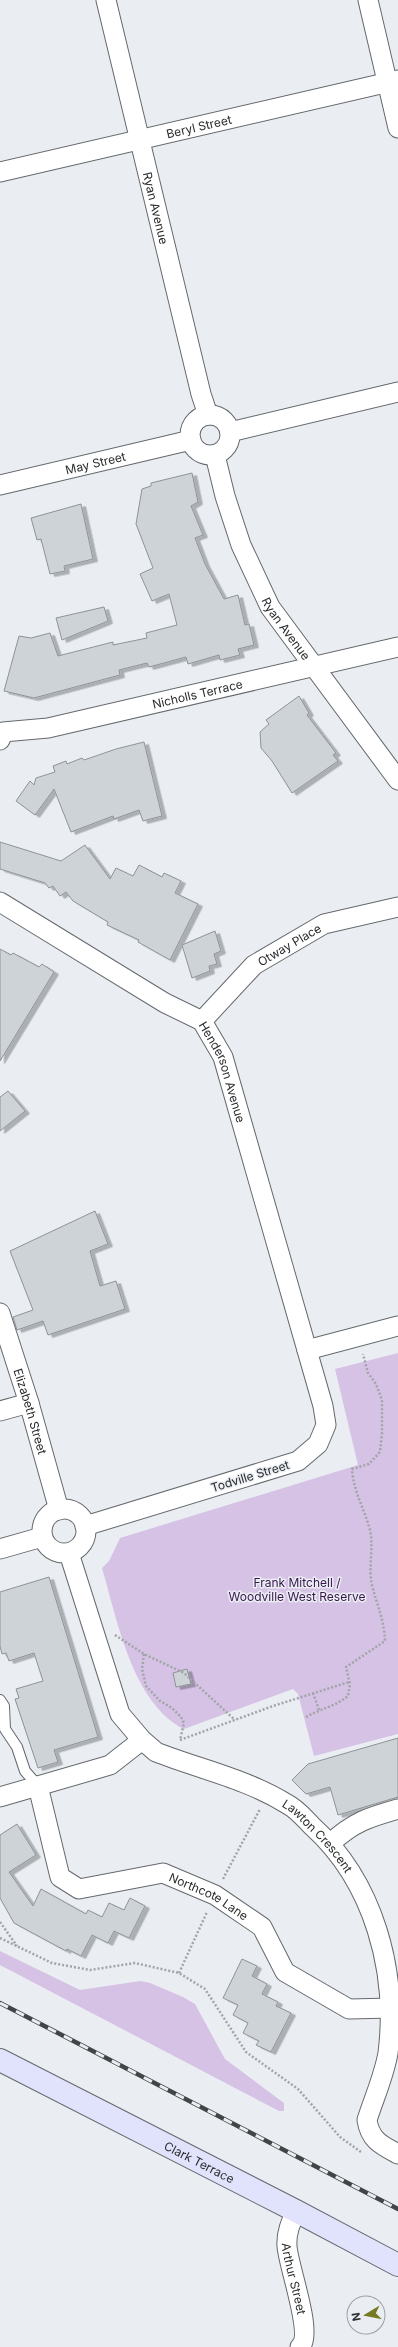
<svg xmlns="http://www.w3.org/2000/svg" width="398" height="2347" viewBox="0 0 398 2347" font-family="Inter,sans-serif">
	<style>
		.green { fill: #d6c2e5 }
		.building { fill: #cdd3d6; stroke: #8d9396; filter: url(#shadow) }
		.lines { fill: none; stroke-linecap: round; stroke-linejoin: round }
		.service-casing { stroke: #65696d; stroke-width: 12 }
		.minor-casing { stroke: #65696d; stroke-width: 21 }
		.secondary-casing { stroke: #65696d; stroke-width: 24 }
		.path { stroke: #a1a4a8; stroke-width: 2.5; stroke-dasharray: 2 2; stroke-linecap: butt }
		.service { stroke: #fff; stroke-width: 10 }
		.minor { stroke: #fff; stroke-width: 19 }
		.secondary { stroke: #e1e2fb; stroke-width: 22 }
		.rail-casing { stroke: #424446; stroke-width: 4.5 }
		.rail { stroke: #eaeef3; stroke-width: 3; stroke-dasharray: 9; stroke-linecap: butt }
		.labels { text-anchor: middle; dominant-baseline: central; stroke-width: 3; stroke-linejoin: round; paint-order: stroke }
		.street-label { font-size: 12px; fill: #292b2d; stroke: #eaeef3 }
		.park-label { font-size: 12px; fill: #39154e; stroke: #eaeef3 }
	</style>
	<defs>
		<filter id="shadow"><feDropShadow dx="4.5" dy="2.5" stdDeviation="0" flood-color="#0004"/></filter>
	</defs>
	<rect width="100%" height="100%" fill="#eaeef3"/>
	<path class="green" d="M398,1353V1734L314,1756L298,1694L293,1689L184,1729C132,1703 117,1619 102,1568L109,1561L120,1538L358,1465L335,1369Z
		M0,1951L80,1990L140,1981L150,1983L183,1997L195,2004L225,2059L284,2103V2111H279L0,1965Z"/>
	<path class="building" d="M192,473L198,502L191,506L203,535L195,538L205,564L224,599L238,595L245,625L249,624L254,645L238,649L240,655L220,660L219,655L188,664L186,657L149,667L147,663L119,670L120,675L34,698L4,691L19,636L31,638L50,633L58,656L113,642V645L147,638L146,633L177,625L169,594L152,601L140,574L153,568L136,524L142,489L151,486V483Z
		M81,504L93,559L64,566L65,571L50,574L41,539L37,540L31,518Z
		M104,607L108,621L62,640L56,618Z
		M299,696L309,713L307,715L336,753L333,755L338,761L292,793L272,761L261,748L260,732L269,724L266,720Z
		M144,742L162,816L143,821L139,810L114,819L113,816L71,832L54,789L35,815L16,801L30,781L34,785L36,778L55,772L53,766L66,761L67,764L82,758L84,760L116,749Z
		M0,842L61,861L85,845L110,879L116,868L133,876L139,865L162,877L164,873L181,881L175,893L198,904L170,960L138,942L139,940L107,925L108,922L73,901L66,892L60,896L53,886L49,888L45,883L0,869Z
		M215,931L221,951L214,954L217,964L209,966L210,971L192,978L182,945Z
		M0,949L11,955L13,953L39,967L42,964L54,972L0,1061Z
		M8,1091L25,1111L0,1131V1097Z
		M95,1211L108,1244L90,1251L100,1286L116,1281L125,1309L48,1335L43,1321L17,1330L13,1317L33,1310L10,1251Z
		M49,1577L98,1737L54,1750L58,1762L38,1768L15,1699L19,1698L16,1689L43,1681L34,1653L9,1661L6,1653L2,1654L0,1646V1592Z
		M187,1669L191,1684L176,1687L173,1673Z
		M398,1738V1797L338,1815L330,1787L306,1794L292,1780L308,1764Z
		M17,1824L36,1855L9,1872L33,1906L41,1889L86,1914L88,1910L102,1917L109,1903L124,1910L130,1898L145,1906L129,1938L114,1931L108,1943L92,1935L81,1956L67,1949L66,1951L14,1923L0,1898V1835Z
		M242,1959L257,1966L252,1976L267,1984L262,1994L278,2002L276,2006L291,2013L271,2052L256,2045L259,2041L243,2033L248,2023L233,2015L238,2005L223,1998Z"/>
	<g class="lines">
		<defs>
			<path id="service" d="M0,1700L4,1706L5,1729L17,1747L25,1771L38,1786"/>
			<g id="minor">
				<path id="s1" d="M106,0L201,394L208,415"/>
				<path d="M368,0L398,128"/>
				<path id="s2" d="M0,172L398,80"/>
				<circle cx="210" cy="435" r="20"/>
				<path d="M230,432L398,392"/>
				<path id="s3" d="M215,455L225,496L241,545L270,607L398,780"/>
				<path id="s4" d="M0,485L191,440"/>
				<path id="s5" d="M0,740L3,732L48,728L398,647"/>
				<path id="s6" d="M0,902L165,1003L202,1021L223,1057L323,1406L326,1425L318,1444L298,1461L85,1526"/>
				<path id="s7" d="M202,1021L254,965L324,924L398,907"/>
				<path id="s8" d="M0,1313L29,1403L59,1510"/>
				<path d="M307,1350L398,1326"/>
				<path d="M0,1411L29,1403"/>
				<circle cx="64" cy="1531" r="22"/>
				<path d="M0,1549L42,1537"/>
				<path id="s9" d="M69,1553L120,1714L142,1740L156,1752C199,1769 247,1779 287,1804C297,1809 304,1818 312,1826C374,1882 398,1971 388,2053C384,2076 374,2098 367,2120C370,2140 381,2145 398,2154"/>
				<path id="s10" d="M38,1786L60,1877L79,1889L163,1873L215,1895L262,1927L285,1972L349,2009L392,2008"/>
				<path d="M0,1797L110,1765L142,1740"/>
				<path d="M331,1843C353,1822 370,1817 398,1809"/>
				<path id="s11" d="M296,2211C291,2222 286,2233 287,2246C288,2266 314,2334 300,2347"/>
			</g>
			<g id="secondary">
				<path id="s12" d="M0,2060L296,2211L398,2265"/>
			</g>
		</defs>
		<use href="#service" class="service-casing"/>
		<use href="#minor" class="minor-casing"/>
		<use href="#secondary" class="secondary-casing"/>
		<path class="path" d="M115,1635L144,1654L184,1673L235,1720
			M144,1654L142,1669L146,1686L160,1701L172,1708L181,1717L184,1723L180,1740
			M313,1693L319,1710
			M306,1717C320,1709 336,1706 348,1696L350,1684L346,1667L385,1641C384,1618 377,1606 372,1585C368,1567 374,1548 370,1530C364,1508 354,1493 352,1469L369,1464L380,1452L382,1434V1400L376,1384L368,1373L363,1354
			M180,1740L273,1706L349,1682
			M223,1879L260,1809
			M0,1922L17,1946
			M0,1938L52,1963L90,1970L135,1963L179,1973L205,1989L246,2052L298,2089L340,2137L361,2152
			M179,1973L207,1912"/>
		<use href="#service" class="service"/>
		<use href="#minor" class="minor"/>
		<use href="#secondary" class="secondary"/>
		<defs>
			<path id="rail" d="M0,2003L398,2209"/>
		</defs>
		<use href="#rail" class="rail-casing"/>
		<use href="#rail" class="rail"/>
	</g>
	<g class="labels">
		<g class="street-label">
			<text stroke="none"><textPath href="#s2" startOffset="204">Beryl Street</textPath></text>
			<text stroke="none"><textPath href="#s1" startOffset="214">Ryan Avenue</textPath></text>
			<text stroke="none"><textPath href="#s4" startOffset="98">May Street</textPath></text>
			<text stroke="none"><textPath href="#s3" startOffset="189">Ryan Avenue</textPath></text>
			<text stroke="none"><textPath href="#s5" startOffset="207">Nicholls Terrace</textPath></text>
			<text stroke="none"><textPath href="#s7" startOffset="117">Otway Place</textPath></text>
			<text stroke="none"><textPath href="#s6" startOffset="290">Henderson Avenue</textPath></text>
			<text stroke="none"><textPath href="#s8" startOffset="103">Elizabeth Street</textPath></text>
			<text transform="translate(250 1476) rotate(-17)">Todville Street</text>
			<text stroke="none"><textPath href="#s9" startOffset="407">Lawton Crescent</textPath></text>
			<text stroke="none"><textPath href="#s10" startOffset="253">Northcote Lane</textPath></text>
			<text stroke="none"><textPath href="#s12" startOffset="224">Clark Terrace</textPath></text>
			<text stroke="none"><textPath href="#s11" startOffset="70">Arthur Street</textPath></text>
		</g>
		<g class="park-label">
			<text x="297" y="1582">Frank Mitchell /<tspan x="297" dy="14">Woodville West Reserve</tspan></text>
		</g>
	</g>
	<g transform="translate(366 2315) rotate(260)"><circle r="19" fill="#eaeef3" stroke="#9da0a4"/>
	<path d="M0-3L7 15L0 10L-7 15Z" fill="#777a23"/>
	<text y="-6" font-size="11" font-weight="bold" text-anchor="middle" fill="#292b2d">N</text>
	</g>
</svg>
